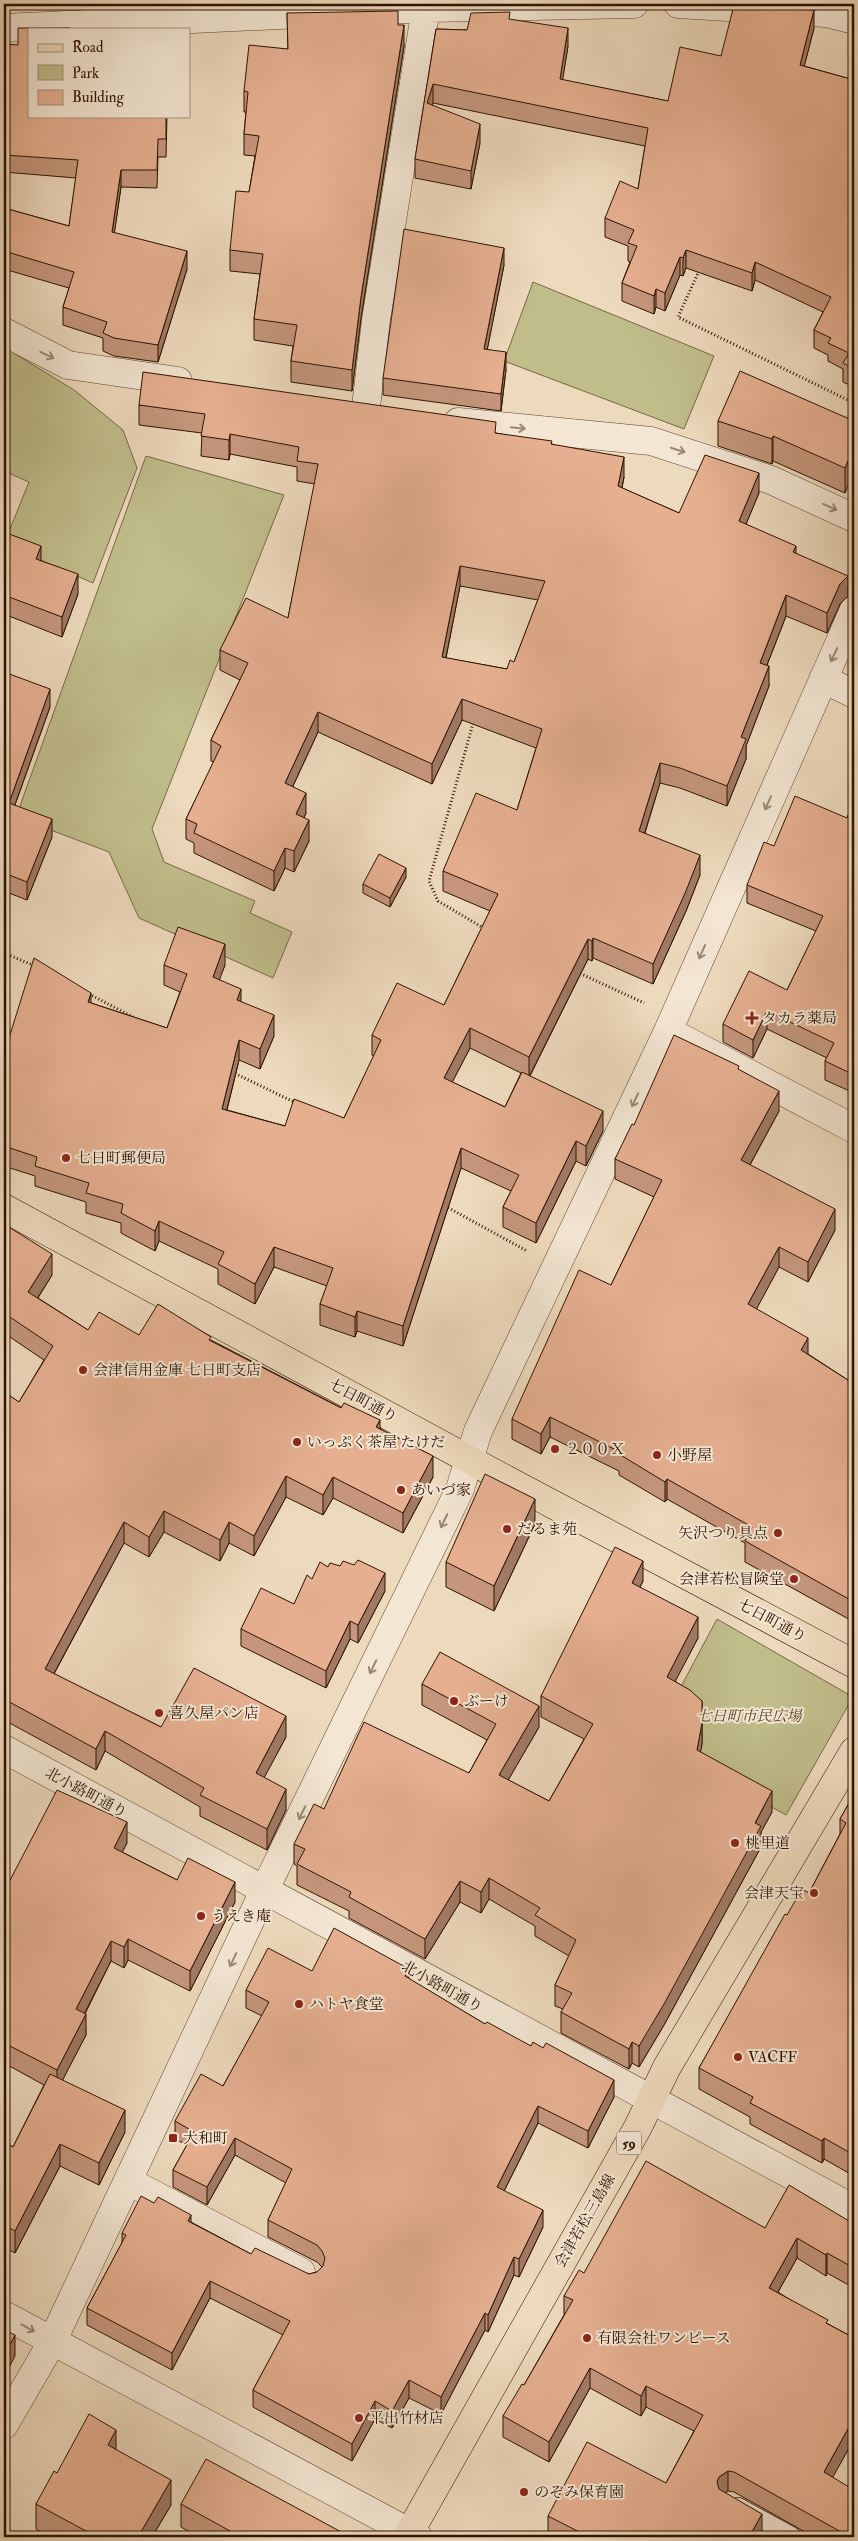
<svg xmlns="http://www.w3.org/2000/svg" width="858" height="2541" viewBox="0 0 858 2541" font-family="'IM FELL Double Pica','Noto Serif JP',serif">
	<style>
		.green { fill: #c0bd8b; stroke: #776846 }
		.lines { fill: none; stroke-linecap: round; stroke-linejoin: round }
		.lane-casing { stroke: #5e4430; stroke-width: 22 }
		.street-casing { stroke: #5e4430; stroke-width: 29 }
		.primary-casing { stroke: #2e1201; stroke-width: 29 }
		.highway-casing { stroke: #2e1201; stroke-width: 29 }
		.path { stroke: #2e1201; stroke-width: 3; stroke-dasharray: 1 2.5; stroke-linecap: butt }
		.lane { stroke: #f3e6d3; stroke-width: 20 }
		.street { stroke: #f3e6d3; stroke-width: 28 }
		.primary { stroke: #edd9bc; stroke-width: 28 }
		.highway { stroke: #edd9bc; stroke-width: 28 }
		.wall { fill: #c5967c; stroke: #2e1201; fill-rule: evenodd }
		.shaded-wall { fill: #a07a65; stroke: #2e1201 }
		.building { fill: #e5af90; stroke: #2e1201; fill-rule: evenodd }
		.oneway { stroke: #9a8774 }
		.poi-dot { fill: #8f2418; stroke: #f3e6d3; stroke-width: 2 }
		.labels { text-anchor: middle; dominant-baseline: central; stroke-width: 4; stroke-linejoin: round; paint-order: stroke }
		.shield { fill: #f3e6d3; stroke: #695240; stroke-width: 1 }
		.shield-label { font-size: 14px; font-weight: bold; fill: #2e1201 }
		.poi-label { font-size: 15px; fill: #2e1201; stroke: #f3e6d3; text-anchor: start }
		.street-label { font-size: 15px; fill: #2e1201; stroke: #f3e6d3 }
		.park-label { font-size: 15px; font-style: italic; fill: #5a452a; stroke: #f3e6d3 }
	</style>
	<rect width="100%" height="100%" fill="#edd9bc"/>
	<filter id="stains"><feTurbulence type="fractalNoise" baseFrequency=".004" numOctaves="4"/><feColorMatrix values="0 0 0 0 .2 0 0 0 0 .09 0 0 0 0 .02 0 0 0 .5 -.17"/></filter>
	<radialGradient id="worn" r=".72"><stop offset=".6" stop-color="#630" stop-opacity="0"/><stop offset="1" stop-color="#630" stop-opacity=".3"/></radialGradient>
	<path class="green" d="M533,282L714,356L684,429L504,361Z
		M4,347L74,390L123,430L137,468L93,583L4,544L29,482L4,471Z
		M146,456L284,495L152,829L164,862L255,901L250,913L292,932L273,978L139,918L109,852L16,817Z
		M717,1619L853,1697L786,1815L652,1741Z"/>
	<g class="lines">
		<defs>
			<path id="lane" d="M738,2508L791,2537"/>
			<path id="street" d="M678,4L826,13L854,20
				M4,28L426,8L634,4
				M4,332L68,365L178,381
				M366,407L376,320L426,8
				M458,422L651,441L771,480L854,518
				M823,679L854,694
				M668,1031L854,1129
				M4,1749L854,2209
				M128,2181L301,2272
				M4,2315L418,2537
				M4,2425L52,2342L265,1889L460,1489L478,1431L668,1031L854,610"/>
			<path id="primary" d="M407,2537L638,2127L667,2067L854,1751"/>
			<path id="highway" d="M4,1208L507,1480L854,1664"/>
		</defs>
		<use href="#lane" class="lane-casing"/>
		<use href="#street" class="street-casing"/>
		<use href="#primary" class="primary-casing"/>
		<use href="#highway" class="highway-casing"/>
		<path class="path" d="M699,271L678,317L854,403
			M474,720L429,881L438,901L485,929
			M4,953L35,966
			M577,972L644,1003
			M89,994L133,1017
			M232,1072L296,1103
			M445,1206L527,1251"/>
		<use href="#lane" class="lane"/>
		<use href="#street" class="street"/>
		<use href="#primary" class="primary"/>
		<use href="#highway" class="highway"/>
	</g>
	<path class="wall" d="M287,13L398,25L404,46L361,318L352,391L291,382V361L293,346L254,340V319L260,274L230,271V250L249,192L255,156L244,155V134L246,112H244V91L288,49Z
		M510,20L568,46L562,80L668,101L721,56L814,28L804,66L854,80V387L843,382V369L828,361V355L814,348V330L823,312L755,280L752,291L686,268L683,276L680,275L665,311L656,307L654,314L622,301V283L630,262L628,261V246L605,237V218L638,189L645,146L433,103L432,105L480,143L471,189L415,178V159L436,29L467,30Z
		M4,44L29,116H167L166,157H158L157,188L121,187L114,233L187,269L158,362L114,356L103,351V338L63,325V307L69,288L4,269V208L69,226L76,178L4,172Z
		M504,265L487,350L506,369L501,411L383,395V378Z
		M139,405L496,433L552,444L624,477L622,488L679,513L759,493L746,524L796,554L848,596L840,604L827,633L786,616L767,665L769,686L746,746V759L727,806L680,788L660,783L645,833L700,875L686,911L653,984L593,958L592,961L588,959L530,1076L603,1131L586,1166L576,1161L536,1243L503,1227V1207L511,1191L461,1168L403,1346L357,1331L355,1337L320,1325V1304L327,1286L274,1267L255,1304L218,1284V1269L159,1241L155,1251L121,1233V1223L86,1213V1202L35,1186V1176L4,1166V1054L91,1003L167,1028L180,992L164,985V965H225L219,979L274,1036L260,1069L239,1060L227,1110L285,1126L344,1118L374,1056L372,1055V1035L444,1005L490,911L443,891V871L517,810L536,748L462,720L432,784L318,732L293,786L306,813L304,818L309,841L294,872L285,868L274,891L194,853V843L186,839V819L214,762L211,761V740L240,680L220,670V650L288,618L315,484L297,481V467L230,454L229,460L201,456L202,433L139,425ZM460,586L538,600L514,662L507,669L446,658ZM470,1048L521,1073L505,1107L452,1082Z
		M718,421H854L845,493L773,461L772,464L718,446Z
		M4,532L41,560L78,594L62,637L4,614Z
		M854,642V665L852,664V646Z
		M4,672L50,707L15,805L52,837L27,900L4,891Z
		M854,801V1093L825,1080V1061L827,1058L767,1029L753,1058L723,1042V1024L787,990L816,931L747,903V885L774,846L847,818Z
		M406,877L390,907L363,893V884Z
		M739,1070L779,1111L750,1165L835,1230L808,1282L779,1267L756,1309L808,1354L854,1384V1622L745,1562V1543L667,1499L665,1502L619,1475V1471L550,1437L541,1454L512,1439V1419L611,1285L654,1197L615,1179V1159L634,1125Z
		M4,1224L52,1275L38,1298L88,1330L139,1335L211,1340L380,1428L433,1477L403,1533L333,1498L323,1515L286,1497L254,1556L229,1543L220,1561L164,1532L149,1557L124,1543L54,1674L161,1727L286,1737L264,1777L286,1810L267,1850L200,1816V1807L105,1751L96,1770L4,1720V1392L19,1402L44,1360L4,1333Z
		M535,1524L494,1611L446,1587V1562Z
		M328,1567L385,1591L358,1643L350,1639L326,1688L241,1646V1629L294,1604L312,1579Z
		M643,1581L640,1587L698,1638L675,1681L702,1701V1744L700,1752L772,1812L761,1832V1847L664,2025L639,2067L632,2063L629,2069L561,2033V2012L563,2009L555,2006V1985L569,1956L535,1936V1926L489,1899L481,1913L460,1902L425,1959L349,1918V1911L297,1885V1866L294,1864V1844L324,1809L469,1773L487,1740L422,1705V1684L539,1727L508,1780L549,1801L584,1739L541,1717V1696Z
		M854,1794V2176L824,2159L822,2163L750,2124V2117L699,2089V2068L787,1915L809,1893L840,1834V1819Z
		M127,1843L122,1852L177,1880L235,1902L190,1991L128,1960L124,1968L111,1961L85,2014L86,2035L62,2080L125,2132L99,2185L60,2166L15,2253L4,2247V2142L13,2147L44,2085L4,2063V1884L7,1886Z
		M312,1971L409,1979L485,2024L614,2097L588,2148L538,2123L504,2191L543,2227L519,2277L514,2275L488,2332L485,2330L441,2414L409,2398L392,2428L375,2419L352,2461L253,2407V2390L283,2335L210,2298L172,2370L87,2325V2308L122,2243V2233L191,2222L251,2254L309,2274L317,2272L322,2267L317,2262L268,2237V2220L286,2183L235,2155L207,2205L173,2187V2170L187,2145L175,2139V2121L223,2086L262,2016L246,2008V1990Z
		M854,2224V2288L827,2273L826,2276L797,2258L778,2292L828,2324L854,2338V2451L849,2448L832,2477L854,2537H814L734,2492L728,2491L725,2493L762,2534L760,2537H548V2516L666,2483L694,2431L646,2407L641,2416L590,2388L549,2462L503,2437V2416L524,2385L564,2315V2296L584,2273L765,2228Z
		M116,2449L171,2505L152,2537H51L36,2529V2504L57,2473Z
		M181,2504L345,2537H199L181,2527Z"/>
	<path class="shaded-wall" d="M814,10V28L800,83V65Z
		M404,25V46L361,318L352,391V370L361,297Z
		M568,28V46L560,97V79Z
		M433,84V103L427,121V103Z
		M480,124V143L471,189V171Z
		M121,170V187L112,250V232Z
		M504,248V265L484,366V349Z
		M686,250V268L683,276V258Z
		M187,251V269L158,362V345Z
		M680,257V275L665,311V293Z
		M755,262V280L752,291V273Z
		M656,289V307L654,314V296Z
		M506,352V369L501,411V394Z
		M230,434V454L229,460V440Z
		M773,436V461L772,464V439Z
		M854,446V471L845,493V468Z
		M624,457V477L618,507V486Z
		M759,473V493L739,541V521Z
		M41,546V565L36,559Z
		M796,546V566L793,552Z
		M460,566V586L442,677V657Z
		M78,574V594L62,637V617Z
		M848,576V596L840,604L827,633V613L840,584Z
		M786,595V616L760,683V663Z
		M769,666V686L746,746V759L727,806V786L741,737Z
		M50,689V707L9,821V803Z
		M462,699V720L432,784V764Z
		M318,712V732L285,803V783Z
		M660,763V783L639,851V831Z
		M306,793V813L296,834V814Z
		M52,819V837L27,900V882Z
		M309,820V841L294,872V851Z
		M285,848V868L274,891V871Z
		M700,855V875L686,911L653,984V964Z
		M406,868V877L390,907V898Z
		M593,938V958L592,961V941Z
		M588,939V959L529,1077V1057Z
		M225,944V965L213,997V977Z
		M241,989V1009L237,1000Z
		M91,993V1013L88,1002Z
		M767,1011V1029L753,1058V1040Z
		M274,1015V1036L260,1069V1049Z
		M470,1028V1048L444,1098V1078Z
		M239,1040V1060L222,1129V1109Z
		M779,1091V1111L741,1181V1160Z
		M603,1111V1131L586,1166V1146Z
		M576,1141V1161L536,1243V1223Z
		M461,1148V1168L403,1346V1326Z
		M835,1209V1230L808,1282V1262Z
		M159,1221V1241L155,1251V1231Z
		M274,1247V1267L255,1304V1284Z
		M779,1247V1267L748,1325V1304Z
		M52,1254V1275L28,1313V1292Z
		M357,1311V1331L355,1337V1317Z
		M808,1338V1358L801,1350Z
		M550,1417V1437L541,1454V1434Z
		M380,1420V1441L376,1427Z
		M433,1456V1477L403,1533V1513Z
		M286,1476V1497L254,1556V1536Z
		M333,1477V1498L323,1515V1495Z
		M667,1479V1499L665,1502V1482Z
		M535,1499V1524L494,1611V1586Z
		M164,1511V1532L149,1557V1537Z
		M124,1522V1543L45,1690V1669Z
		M229,1522V1543L220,1561V1540Z
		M643,1561V1581L632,1603V1583Z
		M385,1573V1591L358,1643V1625Z
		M698,1617V1638L667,1697V1677Z
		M350,1621V1639L326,1688V1671Z
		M539,1706V1727L499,1796V1775Z
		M286,1716V1737L256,1793V1773Z
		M702,1723V1744L697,1771V1750Z
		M105,1731V1751L96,1770V1749Z
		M286,1789V1810L267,1850V1829Z
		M772,1791V1812L761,1832V1847L664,2025L639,2067V2046Z
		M127,1822V1843L114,1868V1848Z
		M489,1878V1899L481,1913V1892Z
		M460,1881V1902L425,1959V1939Z
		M235,1882V1902L190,1991V1971Z
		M128,1939V1960L124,1968V1947Z
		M111,1941V1961L76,2030V2009Z
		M409,1969V1986L405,1976Z
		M86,2014V2035L57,2091V2070Z
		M632,2042V2063L629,2069V2049Z
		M614,2080V2097L588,2148V2131Z
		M538,2106V2123L497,2205V2187Z
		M125,2110V2132L99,2185V2163Z
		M235,2138V2155L207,2205V2187Z
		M824,2138V2159L822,2163V2141Z
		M60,2144V2166L15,2253V2231Z
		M543,2210V2227L519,2277V2259Z
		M191,2215V2232L188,2221Z
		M797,2238V2258L769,2308V2288Z
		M827,2253V2273L826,2276V2255Z
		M514,2257V2275L488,2332V2315Z
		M210,2281V2298L172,2370V2353Z
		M485,2313V2330L441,2414V2397Z
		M15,2335V2356L4,2377V2356Z
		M590,2368V2388L549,2462V2442Z
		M409,2380V2398L392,2428V2411Z
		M646,2386V2407L641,2416V2396Z
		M375,2401V2419L352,2461V2444Z
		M849,2427V2448L824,2493V2472Z
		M116,2430V2455L108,2445Z
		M728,2471V2491L719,2497L717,2482L719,2477Z
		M171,2480V2505L152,2537H138Z
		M762,2514V2534L760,2537H749Z"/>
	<path class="building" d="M734,5L814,10L800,65L854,80V369L843,363L849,353L828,343L831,338L814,330L831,297L755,262L752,273L686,250L683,258L680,257L665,293L656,289L654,296L622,283L637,246L628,243L634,230L605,218L620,181L638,189L648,128L433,84L427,103L480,124L471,171L415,159L436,29L467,30L471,13L510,12L509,19L568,28L560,79L668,101L680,47L721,56Z
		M398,11V25H404L361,297L352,370L291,361L297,325L254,319L263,254L230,250L236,191L249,192L259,136L244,134L248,92L244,91L249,45L288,49L287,13Z
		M18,28H70L29,29V116H166V139H158L157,170H121L112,232L187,251L158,345L114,338L103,333L107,322L63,307L74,272L4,251V208L69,226L78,160L4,155V44L18,45Z
		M404,229L504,248L484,349L506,352L501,394L383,378Z
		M740,371L854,421V446L845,468L773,436L772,439L718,421Z
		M143,372L496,422L495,433L552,441L551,444L624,457L618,486L679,513L705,455L759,473L739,521L796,546L793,552L848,576L840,584L827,613L786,595L760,663L769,666L741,737L746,739L727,786L680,768L660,763L639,831L700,855L686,891L653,964L593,938L592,941L588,939L529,1057L470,1028L444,1078L505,1107L522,1072L603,1111L586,1146L576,1141L536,1223L503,1207L519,1175L461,1148L403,1326L357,1311L355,1317L320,1304L333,1268L274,1247L255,1284L218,1264L224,1252L159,1221L155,1231L121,1213L123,1204L86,1193L89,1183L35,1166L37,1157L4,1146V1054L34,958L91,993L88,1002L167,1028L187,974L164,965L178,927L225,944L213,977L241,989L237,1000L274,1015L260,1049L239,1040L222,1109L285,1126L294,1099L344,1118L381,1040L372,1035L397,983L444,1005L498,894L443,871L476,793L517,810L542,729L462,699L432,764L318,712L285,783L306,793L296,814L309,820L294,851L285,848L274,871L194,833L197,824L186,819L221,746L211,740L248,663L220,650L246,598L288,618L318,464L297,461L299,447L230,434L229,440L201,436L205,414L139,405ZM460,566L545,581L514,662L510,660L507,669L442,657Z
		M4,532L41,546L36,559L78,574L62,617L4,595Z
		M4,672L50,689L9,803L52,819L27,882L4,873Z
		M795,796L847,818L854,801V1075L825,1061L834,1043L767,1011L753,1040L723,1024L749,971L787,990L823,916L747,885L764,842L774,846Z
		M379,854L406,868L390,898L363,884Z
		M674,1035L739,1066L738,1069L779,1091L741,1160L835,1209L808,1262L779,1247L748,1304L808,1338L801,1350L854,1384V1602L745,1541L752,1527L667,1479L665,1482L619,1454L620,1452L550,1417L541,1434L512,1419L579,1270L611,1285L662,1180L615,1159L632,1124L634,1125Z
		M4,1224L52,1254L28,1292L88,1330L99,1312L139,1335L158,1304L211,1337L209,1340L341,1408L344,1403L380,1420L376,1427L433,1456L403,1513L333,1477L323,1495L286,1476L254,1536L229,1522L220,1540L164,1511L149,1537L124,1522L45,1669L161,1727L194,1668L286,1716L256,1773L286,1789L267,1829L200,1795L204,1788L105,1731L96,1749L4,1699V1392L19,1402L53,1346L4,1313Z
		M485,1474L535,1499L494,1586L446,1562Z
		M615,1547L643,1561L632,1583L698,1617L667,1677L690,1690L702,1701V1723L697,1750L772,1791L755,1823L761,1826L664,2004L639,2046L632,2042L629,2049L561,2012L572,1993L555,1985L576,1940L535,1915L540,1908L489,1878L481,1892L460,1881L425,1939L349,1897L351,1892L297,1864L305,1849L294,1844L314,1804L324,1809L364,1722L469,1773L496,1724L422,1684L440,1652L539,1706L499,1775L549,1801L593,1724L541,1696Z
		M358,1560L385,1573L358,1625L350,1621L326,1671L241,1629L261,1588L294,1604L307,1575L312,1579L320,1562L328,1567L330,1563L340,1566L343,1561L354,1565Z
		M57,1790L127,1822L114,1848L177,1880L188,1858L235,1882L190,1971L128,1939L124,1947L111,1941L76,2009L86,2014L57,2070L4,2043V1884L7,1886Z
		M854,1794V2155L824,2138L822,2141L750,2103L753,2097L699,2068L785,1914L787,1915L802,1889L809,1893L846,1823L840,1819Z
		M334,1928L409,1969L405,1976L485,2024L487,2022L531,2046L533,2042L543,2048L546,2043L614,2080L588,2131L538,2106L497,2187L543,2210L519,2259L514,2257L488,2315L485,2313L441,2397L409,2380L392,2411L375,2401L352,2444L253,2390L290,2321L210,2281L172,2353L87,2308L126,2235L122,2233L141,2196L154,2203L158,2197L191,2215L188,2221L251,2254L255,2248L309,2274L317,2272L323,2266L325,2258L322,2251L317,2245L268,2220L292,2169L235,2138L207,2187L173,2170L194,2132L175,2121L201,2074L223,2086L269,2002L246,1990L268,1948L312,1971Z
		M50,2074L125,2110L99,2163L60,2144L15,2231L4,2225V2142L13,2147Z
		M646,2161L765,2228L789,2185L854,2224V2268L827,2253L826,2255L797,2238L769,2288L828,2320L826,2323L854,2338V2430L849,2427L824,2472L854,2490V2537H850L734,2472L728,2471L719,2477L717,2482L719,2489L762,2514L749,2537H589L548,2516L587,2442L666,2483L703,2415L646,2386L641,2396L590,2368L549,2442L503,2416L522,2384L524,2385L573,2300L564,2296L579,2270L584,2273Z
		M4,2330L15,2335L4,2356Z
		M89,2414L116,2430L108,2445L171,2480L138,2537H97L36,2504L54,2471L57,2473Z
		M206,2459L345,2534L343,2537H241L181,2504Z"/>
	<defs><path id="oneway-shaft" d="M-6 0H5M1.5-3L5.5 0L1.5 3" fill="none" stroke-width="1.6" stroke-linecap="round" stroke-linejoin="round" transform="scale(1.25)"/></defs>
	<g class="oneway">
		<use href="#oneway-shaft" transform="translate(47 355) rotate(25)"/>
		<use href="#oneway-shaft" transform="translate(518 428) rotate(6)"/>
		<use href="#oneway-shaft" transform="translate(678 450) rotate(18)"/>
		<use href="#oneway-shaft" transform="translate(830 507) rotate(24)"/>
		<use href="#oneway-shaft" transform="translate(834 655) rotate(115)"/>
		<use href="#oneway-shaft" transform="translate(768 803) rotate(114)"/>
		<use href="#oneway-shaft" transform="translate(702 952) rotate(114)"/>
		<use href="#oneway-shaft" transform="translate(635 1100) rotate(115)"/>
		<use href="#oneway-shaft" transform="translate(444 1521) rotate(116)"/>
		<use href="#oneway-shaft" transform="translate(373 1667) rotate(116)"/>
		<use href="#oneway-shaft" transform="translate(302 1813) rotate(116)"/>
		<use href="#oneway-shaft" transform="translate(233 1960) rotate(115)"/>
		<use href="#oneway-shaft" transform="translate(28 2328) rotate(29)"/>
	</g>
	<g class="poi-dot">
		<path d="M749.5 1010.5h5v5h5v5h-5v5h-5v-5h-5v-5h5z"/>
		<circle cx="66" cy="1158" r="5"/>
		<circle cx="83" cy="1370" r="5"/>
		<circle cx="297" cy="1442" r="5"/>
		<circle cx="555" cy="1449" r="5"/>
		<circle cx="657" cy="1455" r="5"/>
		<circle cx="401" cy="1490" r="5"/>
		<circle cx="507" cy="1529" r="5"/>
		<circle cx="778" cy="1533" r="5"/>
		<circle cx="794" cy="1579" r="5"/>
		<circle cx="454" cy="1701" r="5"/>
		<circle cx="159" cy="1713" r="5"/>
		<circle cx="735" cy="1843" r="5"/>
		<circle cx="814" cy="1893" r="5"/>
		<circle cx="201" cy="1916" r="5"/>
		<circle cx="299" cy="2004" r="5"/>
		<circle cx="738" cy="2057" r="5"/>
		<rect x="168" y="2133" width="10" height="10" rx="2.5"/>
		<circle cx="587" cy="2338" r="5"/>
		<circle cx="359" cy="2418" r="5"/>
		<circle cx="524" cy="2492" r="5"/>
	</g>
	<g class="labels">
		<rect class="shield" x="616.5" y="2131.5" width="25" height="23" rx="4"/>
		<g class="shield-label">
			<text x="629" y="2143">59</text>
		</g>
		<g class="poi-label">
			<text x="762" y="1018">タカラ薬局</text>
			<text x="76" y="1158">七日町郵便局</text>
			<text x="93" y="1370">会津信用金庫 七日町支店</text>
			<text x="307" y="1442">いっぷく茶屋 たけだ</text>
			<text x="565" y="1449">２００Ｘ</text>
			<text x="667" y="1455">小野屋</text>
			<text x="411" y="1490">あいづ家</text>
			<text x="517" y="1529">だるま苑</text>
			<text x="768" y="1533" text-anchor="end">矢沢つり具点</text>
			<text x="784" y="1579" text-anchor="end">会津若松冒険堂</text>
			<text x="464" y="1701">ぶーけ</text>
			<text x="169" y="1713">喜久屋パン店</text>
			<text x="745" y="1843">桃里道</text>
			<text x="804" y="1893" text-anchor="end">会津天宝</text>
			<text x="211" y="1916">うえき庵</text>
			<text x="309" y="2004">ハトヤ食堂</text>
			<text x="748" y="2057">VACFF</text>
			<text x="183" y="2138">大和町</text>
			<text x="597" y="2338">有限会社ワンピース</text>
			<text x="369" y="2418">平出竹材店</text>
			<text x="534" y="2492">のぞみ保育園</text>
		</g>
		<g class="street-label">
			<text transform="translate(363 1401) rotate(28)">七日町通り</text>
			<text transform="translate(772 1621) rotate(28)">七日町通り</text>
			<text transform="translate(86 1793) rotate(28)">北小路町通り</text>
			<text transform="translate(442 1987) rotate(29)">北小路町通り</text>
			<text transform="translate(585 2221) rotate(-60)">会津若松三島線</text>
		</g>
		<g class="park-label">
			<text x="749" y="1716">七日町市民広場</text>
		</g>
	</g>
	<rect width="858" height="2541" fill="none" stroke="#edd9bc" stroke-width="20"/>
	<rect x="5" y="5" width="848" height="2531" fill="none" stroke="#2e1201" stroke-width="2.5"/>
	<rect x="10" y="10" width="838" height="2521" fill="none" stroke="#2e1201"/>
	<rect x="28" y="28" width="162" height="90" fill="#f3e6d3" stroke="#a4917f"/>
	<rect x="38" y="44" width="25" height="8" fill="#edd9bc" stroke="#a4917f"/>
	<text x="72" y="52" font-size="15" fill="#2e1201">Road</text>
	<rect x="38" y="65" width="25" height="15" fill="#c0bd8b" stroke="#a4917f"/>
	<text x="72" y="78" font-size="15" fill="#2e1201">Park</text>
	<rect x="38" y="90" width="25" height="15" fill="#e5af90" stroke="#a4917f"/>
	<text x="72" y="102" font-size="15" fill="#2e1201">Building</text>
	<rect width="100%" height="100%" filter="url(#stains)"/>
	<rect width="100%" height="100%" fill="url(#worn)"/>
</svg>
